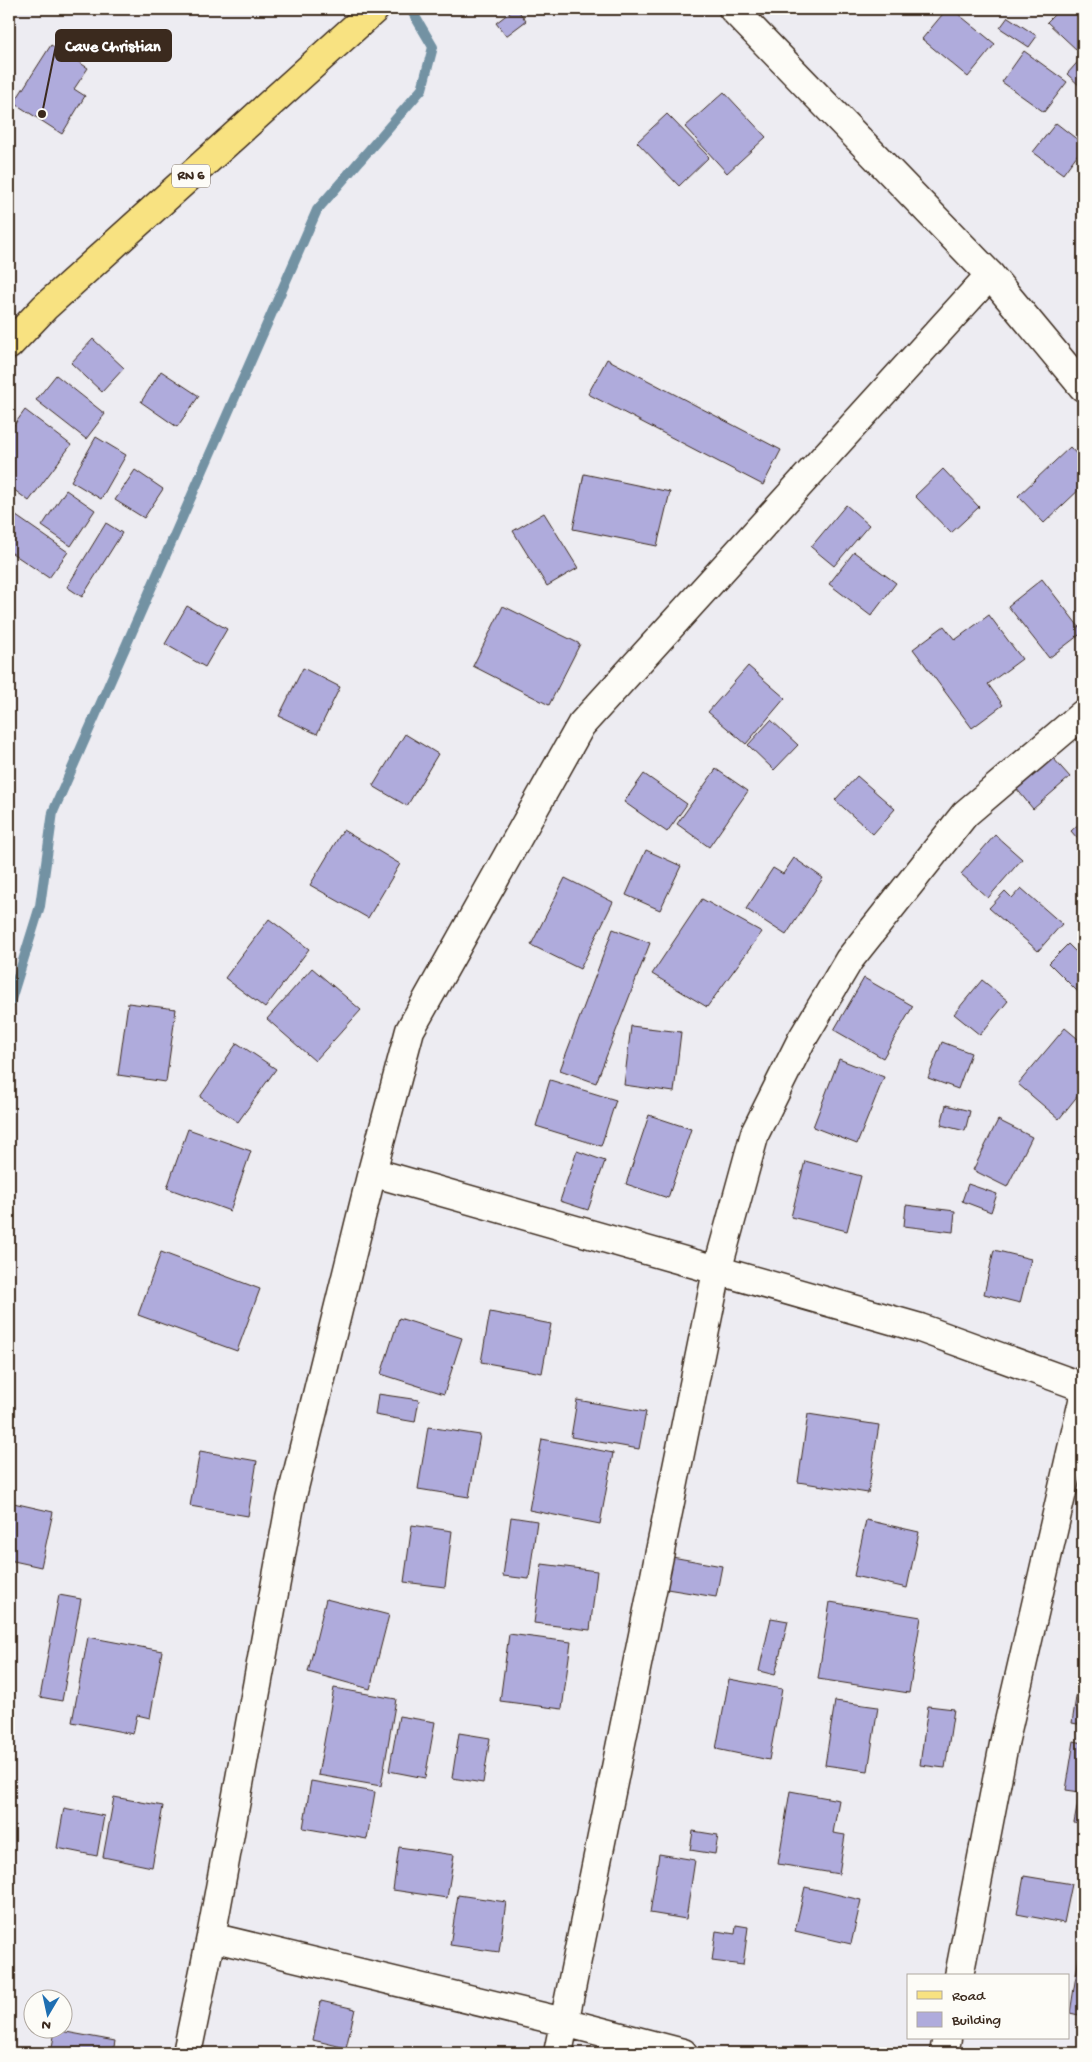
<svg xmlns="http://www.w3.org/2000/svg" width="1092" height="2062" viewBox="0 0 1092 2062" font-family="'Gochi Hand',sans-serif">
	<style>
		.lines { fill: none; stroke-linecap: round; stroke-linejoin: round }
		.stream { stroke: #7392a3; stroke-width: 10 }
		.building { fill: #afabdc; stroke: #3b2a1e }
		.minor-casing { stroke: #3b2a1e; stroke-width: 31 }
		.tertiary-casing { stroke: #3b2a1e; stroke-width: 31 }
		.primary-casing { stroke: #3b2a1e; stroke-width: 31 }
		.minor { stroke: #fdfcf7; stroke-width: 28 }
		.tertiary { stroke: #fdfcf7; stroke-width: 28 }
		.primary { stroke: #f8e281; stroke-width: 28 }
		.labels { text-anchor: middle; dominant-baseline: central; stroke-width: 5; stroke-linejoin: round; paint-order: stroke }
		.shield { fill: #fdfcf7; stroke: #75695f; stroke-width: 1 }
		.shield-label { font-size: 14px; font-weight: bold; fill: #3b2a1e }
		.leader { fill: none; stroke: #3b2a1e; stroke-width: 2 }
		.callout-dot { fill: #3b2a1e; stroke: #fdfcf7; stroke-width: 2 }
		.callout { fill: #3b2a1e; stroke: #3b2a1e; stroke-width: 2 }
		.callout-label { font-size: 16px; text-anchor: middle; font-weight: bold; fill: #fff }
	</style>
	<rect width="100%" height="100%" fill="#edecf2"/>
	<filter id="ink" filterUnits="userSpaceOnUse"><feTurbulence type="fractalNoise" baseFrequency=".02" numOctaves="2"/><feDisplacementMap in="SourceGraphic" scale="10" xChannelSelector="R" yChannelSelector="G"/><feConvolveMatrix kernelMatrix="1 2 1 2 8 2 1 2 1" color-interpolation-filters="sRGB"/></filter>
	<g filter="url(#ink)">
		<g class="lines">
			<path class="stream" d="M9,1006L40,906L53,812L317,210L422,89L433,47L413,13"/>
		</g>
		<path class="building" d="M514,9H517L526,21L506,36L496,23Z
			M947,9H952L995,44L968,77L922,39Z
			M1060,9H1083V45L1078,51L1047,22Z
			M1008,17L1037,36L1029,47L1000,28Z
			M51,45L88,68L74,89L85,96L62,134L14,103Z
			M1024,51L1067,82L1044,112L1002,82Z
			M1083,56V89L1067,74Z
			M724,92L766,137L727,173L685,127Z
			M667,114L709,157L679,186L637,142Z
			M1056,123L1083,144V147L1063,174L1033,152Z
			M93,339L124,368L102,392L71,363Z
			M607,359L781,450L763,485L588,394Z
			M161,371L199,396L177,427L141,402Z
			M56,375L105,414L86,439L36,400Z
			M25,410L71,445L29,501L9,486V432Z
			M96,437L126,455L101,499L71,481Z
			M1070,447L1083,461V486L1044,523L1018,496Z
			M943,469L979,507L951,533L915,496Z
			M135,470L163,489L144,518L115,500Z
			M584,474L670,492L657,546L573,529Z
			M66,490L95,510L71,546L42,526Z
			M846,505L869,525L834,566L811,547Z
			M9,511L68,552L49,578L9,551Z
			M544,513L578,568L547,586L513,531Z
			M106,523L122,533L82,597L67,587Z
			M854,552L896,583L871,616L829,584Z
			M1042,579L1083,632L1049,658L1008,606Z
			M187,606L227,629L205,667L165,644Z
			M503,606L580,644L549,705L473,666Z
			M989,615L1022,659L988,684L1003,705L972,728L913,649L944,626L955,640Z
			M748,666L785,698L746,744L708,712Z
			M303,668L340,687L317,734L279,716Z
			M771,720L798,745L774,770L748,745Z
			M405,734L438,754L407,806L373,786Z
			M1053,758L1070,777L1033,809L1016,788Z
			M716,769L748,791L709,847L677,824Z
			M644,774L687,804L667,832L624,802Z
			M857,776L895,809L873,834L835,800Z
			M1083,820V845L1071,831Z
			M343,830L400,864L368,918L310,885Z
			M995,835L1022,859L988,898L961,874Z
			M646,850L681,866L660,910L626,895Z
			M794,858L823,878L786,935L746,909L773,868L783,874Z
			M565,878L613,902L580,969L531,945Z
			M1021,888L1062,924L1038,951L989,908L1005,891L1012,898Z
			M702,899L762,932L707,1007L652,974Z
			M269,919L309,949L265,1008L225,978Z
			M613,929L650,943L596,1083L560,1070Z
			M1068,944L1083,959V989L1079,993L1049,963Z
			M312,968L361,1010L315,1061L267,1019Z
			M864,978L913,1006L883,1058L834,1030Z
			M982,980L1008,1001L980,1035L954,1014Z
			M128,1003L176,1009L166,1082L118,1075Z
			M631,1026L681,1032L674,1092L624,1085Z
			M1065,1028L1083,1043V1089L1059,1119L1018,1084Z
			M942,1042L971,1053L958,1089L928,1078Z
			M237,1043L276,1069L238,1122L200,1097Z
			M839,1059L884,1077L857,1144L813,1127Z
			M550,1080L616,1100L601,1146L536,1126Z
			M946,1105L970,1111L965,1131L941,1125Z
			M649,1115L691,1129L668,1198L626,1184Z
			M998,1120L1032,1137L1007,1187L973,1170Z
			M188,1129L251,1151L230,1211L167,1188Z
			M577,1151L605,1161L588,1210L560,1201Z
			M805,1161L861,1176L847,1231L791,1217Z
			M968,1184L997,1194L991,1212L962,1201Z
			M906,1205L955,1211L953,1232L904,1226Z
			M994,1250L1031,1259L1020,1303L984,1294Z
			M161,1252L260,1289L237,1351L138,1315Z
			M490,1312L551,1324L542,1373L481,1362Z
			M399,1318L462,1338L444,1394L381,1374Z
			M378,1394L419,1400L415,1422L375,1415Z
			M577,1400L646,1412L639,1449L571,1437Z
			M808,1414L879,1425L868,1493L798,1482Z
			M428,1427L480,1435L469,1497L418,1489Z
			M542,1439L613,1453L600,1524L529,1510Z
			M200,1451L257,1461L248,1516L190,1506Z
			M9,1502L53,1512L41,1567L9,1560Z
			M511,1517L537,1521L529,1579L503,1576Z
			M866,1520L919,1532L907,1588L854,1576Z
			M412,1525L452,1531L445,1587L404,1582Z
			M672,1557L722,1566L716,1597L667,1589Z
			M542,1564L597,1571L590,1630L534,1623Z
			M59,1595L81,1599L62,1701L40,1697Z
			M326,1599L389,1615L370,1689L308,1672Z
			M830,1602L921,1617L909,1693L818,1679Z
			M771,1618L788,1621L775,1675L759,1671Z
			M509,1634L571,1642L562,1709L500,1701Z
			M88,1637L162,1651L150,1718L137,1715L133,1734L72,1722Z
			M1082,1659H1083V1725L1072,1723Z
			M729,1679L782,1689L769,1760L716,1749Z
			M334,1688L396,1699L381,1786L318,1775Z
			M835,1701L878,1707L868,1771L825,1765Z
			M928,1706L954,1709L945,1768L920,1765Z
			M399,1716L435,1722L425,1778L389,1771Z
			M459,1733L490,1738L483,1783L452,1778Z
			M1074,1741L1083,1743V1825L1074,1823L1080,1792L1066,1790Z
			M311,1781L375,1792L367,1839L303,1828Z
			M790,1791L839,1800L833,1833L845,1835L839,1874L778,1864Z
			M114,1797L163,1806L152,1867L103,1857Z
			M64,1808L104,1816L97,1856L57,1848Z
			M693,1831L718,1835L715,1854L690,1850Z
			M399,1847L454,1855L447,1898L393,1890Z
			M659,1854L695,1860L686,1919L650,1913Z
			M1024,1876L1072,1884L1064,1923L1017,1914Z
			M1083,1876V1905L1079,1904Z
			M805,1887L861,1900L851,1944L795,1931Z
			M458,1895L506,1902L499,1952L450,1945Z
			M736,1925L748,1927L743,1965L712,1961L716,1931L735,1934Z
			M1079,1957L1083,1958V2016L1070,2013Z
			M321,2001L355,2009L346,2048L313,2040Z
			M55,2030L115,2041L113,2053H51Z"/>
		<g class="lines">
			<defs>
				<path id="minor" d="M372,1172L920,1328L1083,1387
					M211,1937L564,2022L683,2053
					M187,2053L211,1937L291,1500L372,1172L410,1030L581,725L990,275
					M558,2053L717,1271L755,1133L801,1041L849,960L965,814L1083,714"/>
				<path id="tertiary" d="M733,9L990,275L1083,387
					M959,1976L1005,1739L1083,1401
					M944,2053L947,2038"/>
				<path id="primary" d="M9,345L45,307L375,9"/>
			</defs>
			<use href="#minor" class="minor-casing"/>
			<use href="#tertiary" class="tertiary-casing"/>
			<use href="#primary" class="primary-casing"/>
			<use href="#minor" class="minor"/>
			<use href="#tertiary" class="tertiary"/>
			<use href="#primary" class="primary"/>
		</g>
	</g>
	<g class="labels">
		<rect class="shield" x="172" y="164.5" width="38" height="23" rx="4"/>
		<g class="shield-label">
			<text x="191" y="176">RN 6</text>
		</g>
	</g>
	<path class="leader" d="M42 114L56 45"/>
	<circle class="callout-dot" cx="42" cy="114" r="5"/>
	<rect class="callout" x="56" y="30" width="115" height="31" rx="5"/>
	<g class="callout-label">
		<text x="113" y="51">Cave Christian</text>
	</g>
	<rect width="1092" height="2062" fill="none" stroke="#fdfcf7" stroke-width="30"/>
	<rect x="15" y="15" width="1062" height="2032" fill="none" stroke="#3b2a1e" stroke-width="2" filter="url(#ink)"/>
	<rect x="907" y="1974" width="162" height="65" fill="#fdfcf7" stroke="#afa8a0"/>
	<rect x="917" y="1991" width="25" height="8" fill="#f8e281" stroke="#afa8a0"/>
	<text x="952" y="2000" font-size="15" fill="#3b2a1e">Road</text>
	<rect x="917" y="2012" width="25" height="15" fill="#afabdc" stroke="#afa8a0"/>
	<text x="952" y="2024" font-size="15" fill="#3b2a1e">Building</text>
	<g transform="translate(48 2014) rotate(189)"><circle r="24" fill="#fdfcf7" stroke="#afa8a0"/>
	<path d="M0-4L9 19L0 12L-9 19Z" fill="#1f6fb2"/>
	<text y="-8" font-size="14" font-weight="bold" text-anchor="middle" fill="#3b2a1e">N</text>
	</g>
</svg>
